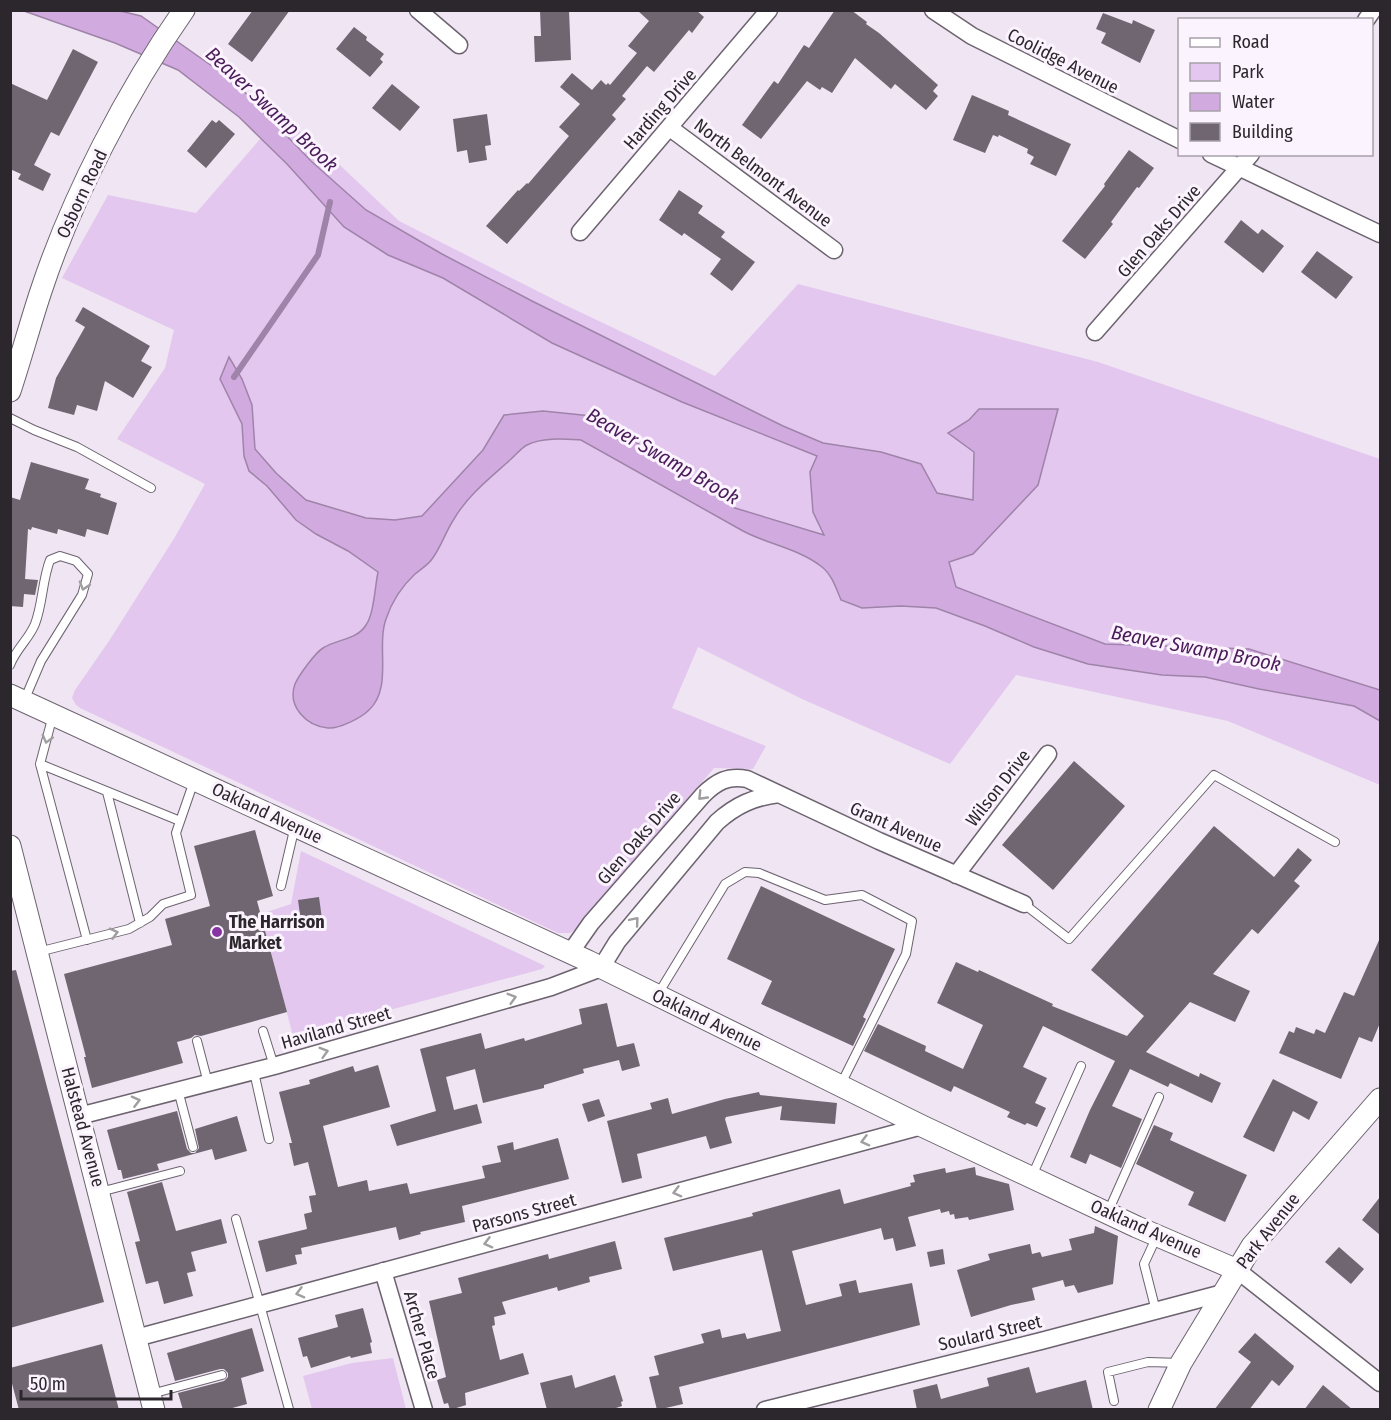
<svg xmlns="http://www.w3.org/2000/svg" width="1391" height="1420" viewBox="0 0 1391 1420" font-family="'Fira Sans Condensed',sans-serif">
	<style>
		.green { fill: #e3c7ee }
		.water { fill: #d1abdf; stroke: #9f83a9; stroke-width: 1.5 }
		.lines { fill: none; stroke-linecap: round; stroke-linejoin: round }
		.stream { stroke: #9f83a9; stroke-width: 6 }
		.building { fill: #6f6672 }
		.service-casing { stroke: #6c636f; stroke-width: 10 }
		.minor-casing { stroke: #6c636f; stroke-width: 19 }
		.tertiary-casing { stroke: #6c636f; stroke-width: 23 }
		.service { stroke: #fff; stroke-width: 8 }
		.minor { stroke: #fff; stroke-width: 16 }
		.tertiary { stroke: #fff; stroke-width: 21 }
		.oneway { stroke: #a09ea0 }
		.poi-dot { fill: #8734a2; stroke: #fbf3fe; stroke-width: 2 }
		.labels { text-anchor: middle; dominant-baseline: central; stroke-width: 6; stroke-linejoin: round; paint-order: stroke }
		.street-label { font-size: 18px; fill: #2b272c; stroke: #fbf3fe }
		.poi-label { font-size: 18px; font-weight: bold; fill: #2b272c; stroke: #fbf3fe; text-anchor: start }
		.water-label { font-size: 20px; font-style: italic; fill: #491b58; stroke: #fbf3fe }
	</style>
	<rect width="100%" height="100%" fill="#efe5f3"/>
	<path class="green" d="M280,116L325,151L399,221L565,305L715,376L798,284L1098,362L1380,459V785L1228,721L1016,675L950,764L802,699L698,647L672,708L766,746L753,769L714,768L580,926L570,933H558L80,708L76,705L72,698L75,690L109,641L175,537L205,484L117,439L165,368L174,330L62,278L108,195L196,213Z
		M301,851L543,965L545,966L542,969L293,1036L261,914L291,904Z
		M393,1358L406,1409H312L303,1376L352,1363Z"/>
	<path class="water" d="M116,10L141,16L236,83L311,161L366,210L442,254L532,301L783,426L823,443L881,452L921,464L937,493L973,500L974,452L948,433L969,420L979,409H1058L1038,485L973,554L949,562L956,587L1105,644L1249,649L1380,690V721L1354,706L1259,689L1205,677L1162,675L1088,664L1034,647L985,626L936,608L901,606L862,608L841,600C836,588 832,575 822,567C800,549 767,544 743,531L581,440C565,439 542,437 527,445C521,448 516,455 510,460C490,478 468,495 454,519C446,531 441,547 432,559C428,565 421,569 415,574C402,586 392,601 386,619C376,647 393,687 369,710C361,718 339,729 328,728C306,726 287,706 295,684C299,675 315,653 323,648C337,639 357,640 366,625C374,614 375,586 378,572L348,551L316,534L296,520L267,486L249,471L244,456L242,424L220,379L229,357L242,379L252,405L255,449L276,473L306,500L366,518L395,520L422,516L483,450L504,415L543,411L592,416L622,433L735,508L824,535L813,512L810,472L817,456L682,402L552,343L443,278L388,255L344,227L287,164L239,117L178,70L115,43L24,11Z"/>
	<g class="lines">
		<path class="stream" d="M234,377L318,255L330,202"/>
	</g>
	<path class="building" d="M253,10H290L252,62L228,44Z
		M540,10H569L571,60L535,62L534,36H541Z
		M637,10H696L704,17L692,33L689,30L654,72L647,66L622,96L626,99L612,115L616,119L507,244L486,226L518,190L519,191L527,183L528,184L569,136L559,127L580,104L560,87L572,73L592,90L601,80L606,85L608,83L610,85L637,53L628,46L649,21Z
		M835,10H851L867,22L866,24L879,33L938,85L933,91L938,96L926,110L895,84L891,89L855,58L832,93L822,87L820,90L807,81L761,139L742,125L774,81L778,84L804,45L809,48Z
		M1103,13L1132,24L1133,20L1155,30L1140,63L1101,43L1106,33L1096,29Z
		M354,27L367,37L366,40L384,54L380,59L383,62L370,77L336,49Z
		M73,49L98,62L59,136L51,132L34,165L51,174L43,191L18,179L21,174L10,169V83L47,100Z
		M392,84L420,107L400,131L372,108Z
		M972,95L1009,111L1008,115L1071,144L1056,176L1030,164L1034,157L1027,153L1028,149L999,135L998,137L993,135L985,153L953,140Z
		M487,114L491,145L485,146L487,160L469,163L467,150L457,152L453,119Z
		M212,120L216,123L219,120L235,134L206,168L187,151Z
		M1129,150L1154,168L1139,188L1137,187L1111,222L1113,224L1085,259L1062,241L1105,186L1104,184Z
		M679,190L703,206L698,213L725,232L721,237L755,262L732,291L710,274L721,259L684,233L682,236L659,220Z
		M1241,220L1258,234L1262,229L1284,246L1263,273L1224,242Z
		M1317,251L1353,277L1336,299L1301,272Z
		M83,307L150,346L141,361L152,367L133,398L105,381L97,411L77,405L74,415L48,408L56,378L85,327L75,321Z
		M31,462L89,479L85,489L101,494L100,497L117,503L108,535L87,529L85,537L58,529L57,534L32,527L31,530L28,529L25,579L38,580L35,595L24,594L23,607L10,606V497L20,500Z
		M1074,761L1125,806L1053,890L1002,845Z
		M1214,826L1274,877L1298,848L1312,860L1294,881L1300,886L1258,934L1252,929L1213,974L1250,991L1235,1022L1190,1002L1146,1052L1199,1077L1200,1073L1221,1083L1212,1103L1170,1083L1168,1087L1130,1069L1112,1106L1142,1119L1121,1168L1090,1154L1086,1164L1070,1157L1090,1110L1115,1061L1043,1026L1023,1067L1047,1078L1035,1103L1046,1108L1037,1127L1027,1123L1025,1125L1007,1117L1010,1112L954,1086L951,1092L864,1051L878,1024L926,1046L925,1051L963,1069L983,1025L937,1003L956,962L978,972L979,970L1053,1004L1052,1006L1127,1036L1144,1016L1091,970Z
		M255,830L273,896L257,901L287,1012L201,1036L195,1035L191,1038L177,1042L183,1063L92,1088L84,1057H86L64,974L172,945L165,919L210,906L194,846Z
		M761,886L895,949L863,1017L866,1019L853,1046L761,1004L772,981L727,959Z
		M319,897L322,919L301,922L298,900Z
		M1380,938V1023L1372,1042L1359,1037L1341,1079L1279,1053L1289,1031L1294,1033L1296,1027L1314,1034L1316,1029L1325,1033L1344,992L1354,996Z
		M16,970L104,1302L10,1328V971Z
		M607,1003L617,1047L634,1043L640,1066L622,1071L619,1060L583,1069L584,1073L544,1085V1088L483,1103L475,1069L446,1077L454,1110L477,1104L482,1123L397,1146L390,1125L436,1111L420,1049L481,1033L485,1049L524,1038L525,1041L582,1024L579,1009Z
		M378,1065L390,1107L323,1126L338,1187L367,1180L369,1191L407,1183L410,1194L485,1178L482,1166L501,1162L497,1146L513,1142L514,1150L558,1138L569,1179L462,1206L465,1222L420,1232L421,1234L399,1240L396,1227L301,1248L302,1254L295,1255L297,1264L266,1272L258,1241L307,1229L304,1214L312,1212L309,1196L316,1195L308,1162L294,1166L289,1143H292L279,1092L310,1084L309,1080L353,1066L355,1072Z
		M1273,1079L1318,1102L1309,1120L1293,1111L1274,1152L1243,1137Z
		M759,1092L760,1095L837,1103L835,1124L780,1120L782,1106L726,1117L725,1119L732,1143L710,1149L706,1136L637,1154L642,1178L622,1183L607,1121L652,1109L650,1103L668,1098L672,1114L725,1099Z
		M599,1099L605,1116L588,1122L582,1104Z
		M177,1111L187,1149L191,1153H195L199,1148L195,1129L237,1116L247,1151L215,1160L212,1149L157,1164L159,1170L123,1179L121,1170H118L107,1130Z
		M1154,1125L1173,1133L1170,1140L1247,1175L1225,1222L1188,1205L1194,1192L1136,1164Z
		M975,1167L976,1175L1009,1184L1014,1210L969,1220L968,1217L955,1219L954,1214L950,1215L949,1211L941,1213L940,1209L908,1217L916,1246L896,1251L893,1238L884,1240L881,1228L792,1251L806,1305L842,1296L839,1284L856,1280L859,1293L912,1283L920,1325L679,1387L683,1404L657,1410L649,1377L659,1375L654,1356L704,1343L701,1334L720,1329L722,1338L745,1333L747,1339L781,1331L762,1250L673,1271L664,1238L753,1216L752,1213L840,1189L844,1204L911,1186L910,1183L915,1182L913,1175L945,1168L946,1173Z
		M162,1182L176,1231L221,1219L227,1243L191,1252L196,1271L187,1273L193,1296L164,1304L158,1281L146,1284L135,1242L140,1241L127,1192Z
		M1380,1197V1235L1362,1220Z
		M1095,1226L1118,1236L1113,1284L1078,1293L1074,1285L1065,1287L1063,1280L1032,1288L1035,1300L1011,1305L971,1317L957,1270L990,1260L988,1254L1030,1244L1032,1254L1040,1252L1042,1257L1072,1250L1069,1239L1094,1233Z
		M615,1241L622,1269L589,1277L590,1282L558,1291L557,1287L502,1302L506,1314L494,1317L495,1325L492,1326L500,1360L523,1353L529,1374L465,1393L466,1405L450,1410L448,1403L444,1404L437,1380L446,1377L429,1301L462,1293L458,1278L548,1254L549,1259Z
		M1339,1247L1364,1269L1351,1284L1325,1262Z
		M943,1249L945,1264L930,1267L927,1252Z
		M363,1308L372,1342L370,1343L372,1353L351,1358L350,1356L311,1368L307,1356L303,1357L298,1338L338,1327L335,1315Z
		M252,1328L264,1371L241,1378L247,1404L225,1410H183L178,1393L224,1381L228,1377V1373L224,1369H220L175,1381L167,1353Z
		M1255,1333L1294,1366L1293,1369L1279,1386L1272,1380L1249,1410H1214L1251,1362L1238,1352Z
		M102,1344L119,1410H19L10,1376V1368Z
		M1029,1367L1036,1393L1086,1380L1093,1410H917L913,1390L937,1384L941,1399L989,1386L987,1378Z
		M572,1375L575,1388L615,1375L623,1401L621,1402L622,1406L610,1410H547L540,1383Z
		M1323,1385L1353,1410H1304Z"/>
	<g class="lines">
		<defs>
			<path id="service" d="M10,418L34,430L77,447L151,488
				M10,665C16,649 29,639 35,624C43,603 42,581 50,560L60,556L76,561L88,574L82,595L41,661L24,701
				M40,764L53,715
				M107,792L140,923
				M281,886L295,826
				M1024,904L1069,939L1214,775L1335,842
				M87,940L40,764L180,821
				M38,952L129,929L150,917L163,904L191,895L176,833L194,781
				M658,994L725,884L745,872L759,873L825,900L862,895L912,921L906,954L840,1086
				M263,1031L274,1066
				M197,1041L208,1083
				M254,1072L269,1139
				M178,1090L193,1147
				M1032,1176L1081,1066
				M100,1192L180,1171
				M1108,1212L1159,1097
				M236,1219L289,1409
				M1156,1311L1144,1264L1157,1236
				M151,1394L222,1375
				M1114,1401L1108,1372L1148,1362L1181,1363"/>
			<path id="minor" d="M418,10L459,45
				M933,10L972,36L1180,140
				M1366,20L1373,10
				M670,128L834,250
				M1211,154L1380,234
				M580,232L769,10
				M1095,332L1251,154
				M956,875L1048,754
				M570,953L591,923L703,795C716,782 728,775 747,779L879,841L1024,904
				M79,1116L274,1066L551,987L601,968L617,942L717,822C736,805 754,797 779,794
				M1237,1270L1380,1383
				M383,1271L424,1410
				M136,1338L922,1126
				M765,1410L1041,1341L1223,1293"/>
			<path id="tertiary" d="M10,391C21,358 30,324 41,291C72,197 127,91 184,10
				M10,695L588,961L922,1126L1137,1227L1237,1270
				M10,846L154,1410
				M1159,1410L1181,1363L1252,1246L1380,1099"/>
		</defs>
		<use href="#service" class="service-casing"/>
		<use href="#minor" class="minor-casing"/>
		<use href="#tertiary" class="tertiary-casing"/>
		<use href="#service" class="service"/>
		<use href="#minor" class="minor"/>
		<use href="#tertiary" class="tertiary"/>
	</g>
	<defs><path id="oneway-chevron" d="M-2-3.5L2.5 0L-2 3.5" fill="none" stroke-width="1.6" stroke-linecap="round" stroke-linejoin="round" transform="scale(1.5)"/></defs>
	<g class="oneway">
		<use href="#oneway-chevron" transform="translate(84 586) rotate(107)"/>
		<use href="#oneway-chevron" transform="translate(47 739) rotate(105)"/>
		<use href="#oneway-chevron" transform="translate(702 796) rotate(134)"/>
		<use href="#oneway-chevron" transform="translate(635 921) rotate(-50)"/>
		<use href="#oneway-chevron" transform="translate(114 933) rotate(-15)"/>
		<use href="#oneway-chevron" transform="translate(512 998) rotate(-16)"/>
		<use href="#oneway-chevron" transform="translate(324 1052) rotate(-16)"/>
		<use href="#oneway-chevron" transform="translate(136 1101) rotate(-14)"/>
		<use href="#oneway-chevron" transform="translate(865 1141) rotate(165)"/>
		<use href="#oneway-chevron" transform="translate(677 1192) rotate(165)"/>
		<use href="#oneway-chevron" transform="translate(488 1243) rotate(165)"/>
		<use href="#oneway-chevron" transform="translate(300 1293) rotate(165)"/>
	</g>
	<circle class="poi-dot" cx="217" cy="932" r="6"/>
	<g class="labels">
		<g class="street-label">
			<text transform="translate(1063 61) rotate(27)">Coolidge Avenue</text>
			<text transform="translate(660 109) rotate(-49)">Harding Drive</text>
			<text transform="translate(763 173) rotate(37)">North Belmont Avenue</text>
			<text transform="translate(82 194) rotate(-65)">Osborn Road</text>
			<text transform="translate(1159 231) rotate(-49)">Glen Oaks Drive</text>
			<text transform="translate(998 788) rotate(-52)">Wilson Drive</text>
			<text transform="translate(267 813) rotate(25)">Oakland Avenue</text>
			<text transform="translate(896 827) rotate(24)">Grant Avenue</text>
			<text transform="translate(639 838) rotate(-49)">Glen Oaks Drive</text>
			<text transform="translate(707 1020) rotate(26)">Oakland Avenue</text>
			<text transform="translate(336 1028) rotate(-16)">Haviland Street</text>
			<text transform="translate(83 1127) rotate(75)">Halstead Avenue</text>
			<text transform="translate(524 1213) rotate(-15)">Parsons Street</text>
			<text transform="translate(1146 1229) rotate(24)">Oakland Avenue</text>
			<text transform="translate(1268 1231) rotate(-52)">Park Avenue</text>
			<text transform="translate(990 1333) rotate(-13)">Soulard Street</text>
			<text transform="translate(422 1335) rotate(74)">Archer Place</text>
		</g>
		<g class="poi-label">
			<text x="229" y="922">The Harrison<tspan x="229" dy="21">Market</tspan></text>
		</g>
		<g class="water-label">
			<text transform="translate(272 109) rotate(43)">Beaver Swamp Brook</text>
			<text transform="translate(663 456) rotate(30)">Beaver Swamp Brook</text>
			<text transform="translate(1196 648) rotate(11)">Beaver Swamp Brook</text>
		</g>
	</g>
	<rect width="1391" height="1420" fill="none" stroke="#2b272c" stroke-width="24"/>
	<rect x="1178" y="18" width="195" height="138" fill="#fbf3fe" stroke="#a8a1aa" stroke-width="1.5"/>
	<rect x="1190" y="38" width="30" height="9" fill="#ffffff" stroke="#a8a1aa" stroke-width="1.5"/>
	<text x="1232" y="48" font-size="18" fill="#2b272c">Road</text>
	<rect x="1190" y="63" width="30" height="18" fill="#e3c7ee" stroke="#a8a1aa" stroke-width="1.5"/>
	<text x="1232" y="78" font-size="18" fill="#2b272c">Park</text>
	<rect x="1190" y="93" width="30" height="18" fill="#d1abdf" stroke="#a8a1aa" stroke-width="1.5"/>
	<text x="1232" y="108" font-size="18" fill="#2b272c">Water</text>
	<rect x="1190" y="123" width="30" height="18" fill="#6f6672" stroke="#a8a1aa" stroke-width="1.5"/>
	<text x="1232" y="138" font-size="18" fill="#2b272c">Building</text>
	<path d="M21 1390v9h150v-9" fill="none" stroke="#2b272c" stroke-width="3"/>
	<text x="30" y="1390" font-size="18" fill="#2b272c" stroke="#fbf3fe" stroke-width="4.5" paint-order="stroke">50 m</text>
</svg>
